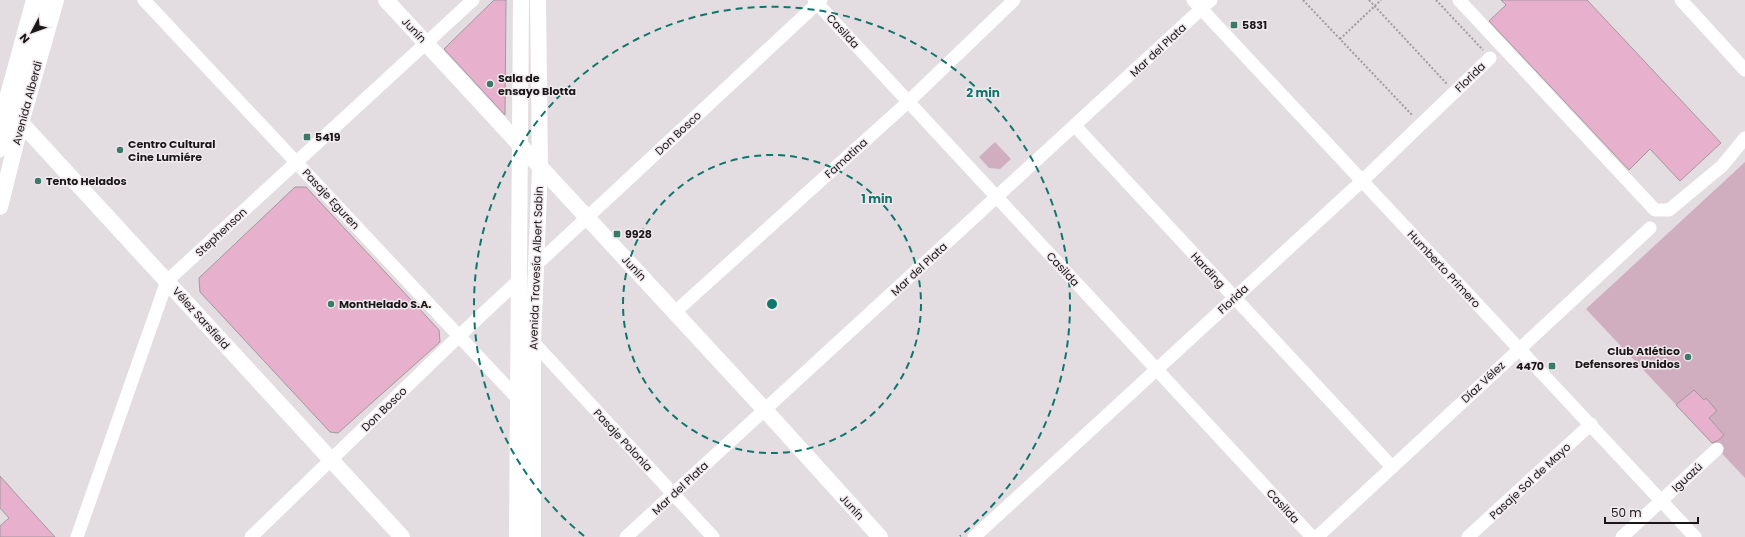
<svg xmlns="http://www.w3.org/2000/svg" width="1745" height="537" viewBox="0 0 1745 537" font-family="Poppins,sans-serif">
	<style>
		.green { fill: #d0aec0 }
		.building { fill: #e7b1cd; stroke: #a0999d }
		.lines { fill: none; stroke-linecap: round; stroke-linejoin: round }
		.path { stroke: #a19b9e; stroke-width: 2; stroke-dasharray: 2 2; stroke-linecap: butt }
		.minor { stroke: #fff; stroke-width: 13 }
		.major { stroke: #fff; stroke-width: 16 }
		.ring { fill: none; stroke: #0f766e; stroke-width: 2; stroke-dasharray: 7 5 }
		.poi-dot { fill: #3a7a69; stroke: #f1e9ed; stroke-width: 1.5 }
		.labels { text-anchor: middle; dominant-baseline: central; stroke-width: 3; stroke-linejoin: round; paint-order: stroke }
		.poi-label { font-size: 11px; font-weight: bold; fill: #191718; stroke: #f1e9ed; text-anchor: start }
		.street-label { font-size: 11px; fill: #191718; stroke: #f1e9ed }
		.centre { fill: #0f766e; stroke: #f1e9ed; stroke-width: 2 }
		.ring-label { font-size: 12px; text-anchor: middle; font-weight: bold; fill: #0f766e; stroke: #f1e9ed; stroke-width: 3; stroke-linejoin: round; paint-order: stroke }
	</style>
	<rect width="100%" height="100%" fill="#e3dce0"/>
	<path class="green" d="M995,142L1011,159L1000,169L989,168L979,157Z
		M1745,162V478L1586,309Z"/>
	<path class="building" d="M494,0H506L505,115L444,49Z
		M1501,0H1587L1721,143L1680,181L1650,149L1629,170L1489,21L1506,5Z
		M295,187H306L439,330L440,342L338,433L330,432L200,292L199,278Z
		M1694,390L1704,400L1706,398L1717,411L1709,418L1724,435L1717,441L1712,443L1676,405Z
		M0,476L25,504L55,537H0V526L9,518L0,508Z"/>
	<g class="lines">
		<path class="path" d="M1303,0L1413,116
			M1369,0L1447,84
			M1436,0L1483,50
			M1340,39L1381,0"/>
		<path class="minor" d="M144,0L518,399
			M814,0L1312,537
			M1193,0L1695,537
			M1459,0L1655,210H1669L1722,166L1745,138
			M1681,0L1745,70
			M1075,126L1392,467
			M0,151L21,92L46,0
			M536,265L821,0
			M675,312L908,102L1014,0
			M533,342L713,537
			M77,537L167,281L473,0
			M251,537L459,336L518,281
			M626,537L1211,0
			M974,537L1362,181L1490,58
			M1317,537L1650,228
			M1468,537L1591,424
			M1622,537L1717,449"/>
		<path class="major" d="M386,0L765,410L880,537
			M0,100L402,537
			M0,124L34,0
			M0,207L21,123L56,0
			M517,537L521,0
			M533,537V342L540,167L538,0"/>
	</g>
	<g class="ring">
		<circle cx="772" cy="304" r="149"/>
		<path d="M584 536A298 298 0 1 1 960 536"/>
	</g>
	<g class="poi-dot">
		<rect x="1230" y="21" width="8" height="8" rx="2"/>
		<circle cx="490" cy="84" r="4"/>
		<rect x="303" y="133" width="8" height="8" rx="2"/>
		<circle cx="120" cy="150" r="4"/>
		<circle cx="38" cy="181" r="4"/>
		<rect x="613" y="230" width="8" height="8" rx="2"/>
		<circle cx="331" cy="304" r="4"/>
		<circle cx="1688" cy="357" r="4"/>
		<rect x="1548" y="362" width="8" height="8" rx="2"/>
	</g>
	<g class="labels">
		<g class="poi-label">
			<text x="1242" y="25">5831</text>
			<text x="498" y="78">Sala de<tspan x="498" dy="13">ensayo Blotta</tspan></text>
			<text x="315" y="137">5419</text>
			<text x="128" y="144">Centro Cultural<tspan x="128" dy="13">Cine Lumiére</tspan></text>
			<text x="46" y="181">Tento Helados</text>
			<text x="625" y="234">9928</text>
			<text x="339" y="304">MontHelado S.A.</text>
			<text x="1680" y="351" text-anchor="end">Club Atlético<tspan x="1680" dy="13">Defensores Unidos</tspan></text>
			<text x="1544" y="366" text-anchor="end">4470</text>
		</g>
		<g class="street-label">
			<text transform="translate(414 30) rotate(47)">Junín</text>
			<text transform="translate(843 31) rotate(47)">Casilda</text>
			<text transform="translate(1158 50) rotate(-43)">Mar del Plata</text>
			<text transform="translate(1470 77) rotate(-44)">Florida</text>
			<text transform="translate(27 103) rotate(-75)">Avenida Alberdi</text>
			<text transform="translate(678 133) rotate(-43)">Don Bosco</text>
			<text transform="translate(846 158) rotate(-42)">Famatina</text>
			<text transform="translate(331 199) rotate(47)">Pasaje Eguren</text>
			<text transform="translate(221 232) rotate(-43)">Stephenson</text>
			<text transform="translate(536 268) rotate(-88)">Avenida Travesía Albert Sabin</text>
			<text transform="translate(634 268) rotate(47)">Junín</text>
			<text transform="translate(919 269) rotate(-43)">Mar del Plata</text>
			<text transform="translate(1063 269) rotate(47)">Casilda</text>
			<text transform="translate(1444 269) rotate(47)">Humberto Primero</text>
			<text transform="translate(1208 270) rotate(47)">Harding</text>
			<text transform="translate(1233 299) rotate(-43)">Florida</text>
			<text transform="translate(201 318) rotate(48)">Vélez Sarsfield</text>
			<text transform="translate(1483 382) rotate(-43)">Díaz Vélez</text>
			<text transform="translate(384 409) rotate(-44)">Don Bosco</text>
			<text transform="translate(623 440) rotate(47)">Pasaje Polonia</text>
			<text transform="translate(1687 477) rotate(-43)">Iguazú</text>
			<text transform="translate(1530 481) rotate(-43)">Pasaje Sol de Mayo</text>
			<text transform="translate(680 488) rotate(-43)">Mar del Plata</text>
			<text transform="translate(1283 506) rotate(47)">Casilda</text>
			<text transform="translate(852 507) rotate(48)">Junín</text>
		</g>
	</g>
	<circle cx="772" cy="304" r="6" class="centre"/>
	<g class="ring-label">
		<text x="983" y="97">2 min</text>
		<text x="877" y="203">1 min</text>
	</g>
	<g transform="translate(32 32) rotate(229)" stroke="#f1e9ed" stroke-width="3" paint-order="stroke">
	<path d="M0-3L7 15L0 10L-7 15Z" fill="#191718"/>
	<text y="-6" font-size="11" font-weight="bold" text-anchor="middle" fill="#191718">N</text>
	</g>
	<path d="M1605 517v6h93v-6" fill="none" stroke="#191718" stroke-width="2"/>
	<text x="1611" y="517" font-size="12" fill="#191718" stroke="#f1e9ed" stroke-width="3" paint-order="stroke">50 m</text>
</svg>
